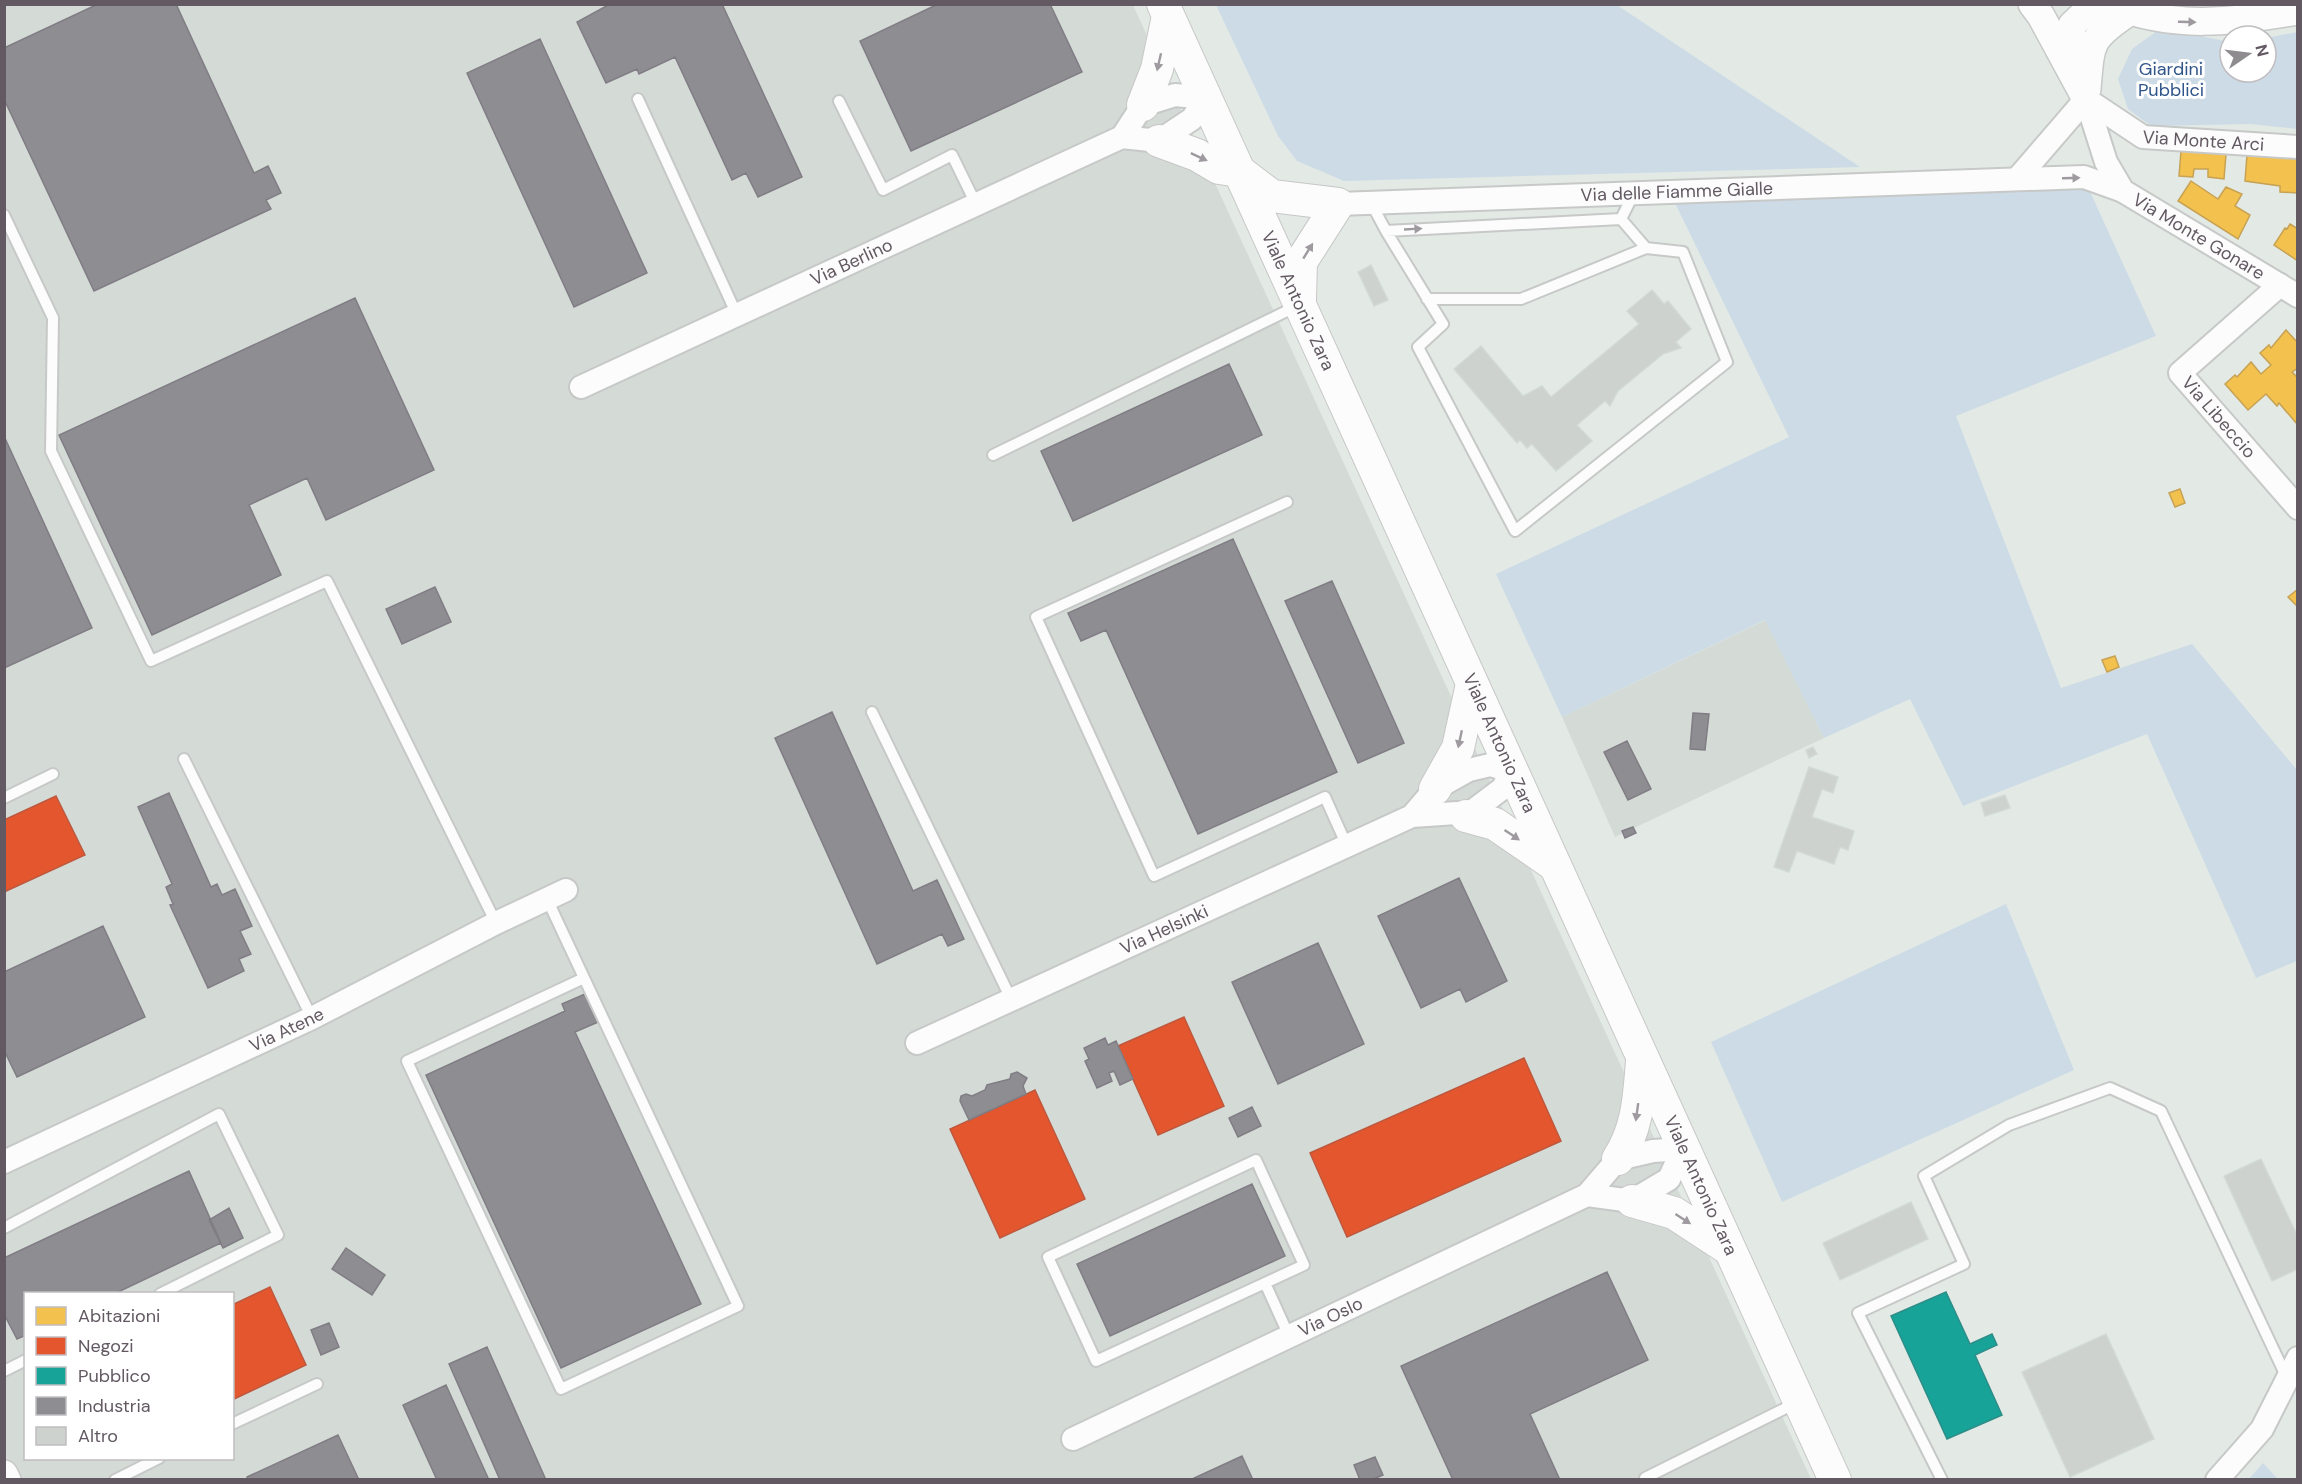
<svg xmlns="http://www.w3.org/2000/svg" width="2302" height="1484" viewBox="0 0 2302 1484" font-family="'DM Sans',sans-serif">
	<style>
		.industrial { fill: #d4dbd6; fill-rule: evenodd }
		.green { fill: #cddbe6 }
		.homes { fill: #f2c14e; stroke: #c7a254; stroke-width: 1.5 }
		.shops { fill: #e4572e; stroke: #bd583e; stroke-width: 1.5 }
		.public { fill: #17a398; stroke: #2e8d88; stroke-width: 1.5 }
		.industry { fill: #8d8d92; stroke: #807d84; stroke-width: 1.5 }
		.building { fill: #cdd2ce; stroke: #d2dad4; stroke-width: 1.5 }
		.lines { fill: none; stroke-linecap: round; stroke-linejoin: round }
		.service-casing { stroke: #c7c8c8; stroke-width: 14 }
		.minor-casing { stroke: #c7c8c8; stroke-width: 26 }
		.tertiary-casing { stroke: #c7c8c8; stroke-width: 30 }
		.secondary-casing { stroke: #c7c7c7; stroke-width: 34 }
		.service { stroke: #fbfcfb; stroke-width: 10 }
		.minor { stroke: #fbfcfb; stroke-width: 22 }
		.tertiary { stroke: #fbfcfb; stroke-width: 27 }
		.secondary { stroke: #fbfcfb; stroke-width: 32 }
		.oneway { fill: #9f9a9f }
		.labels { text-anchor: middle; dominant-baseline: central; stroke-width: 6; stroke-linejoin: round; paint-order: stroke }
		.park-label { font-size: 18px; fill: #30558a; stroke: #fff }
		.street-label { font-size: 18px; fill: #625962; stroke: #fff }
	</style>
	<rect width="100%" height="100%" fill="#e3eae5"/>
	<path class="industrial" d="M5,5H1133L1811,1479L5,1480ZM26,1294H232V1458H26Z
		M1766,620L1824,738L1615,837L1562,717Z"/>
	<path class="green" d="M1216,5H1617L1860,167L1344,181L1297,161L1278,136Z
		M2161,28L2230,42V72H2266V38L2297,32V129L2251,124L2151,126L2128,109L2118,79L2132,49Z
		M2087,185L2156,336L1956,416L2061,688L2192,644L2297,770V961L2256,978L2147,734L1963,806L1910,699L1824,738L1765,620L1562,717L1496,574L1789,437L1675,203Z
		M2006,904L2074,1070L1782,1202L1711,1042Z
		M2263,1463L2278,1479H2249Z"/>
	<path class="homes" d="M2181,151L2226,154L2224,179L2208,177V169H2194L2193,177L2179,176Z
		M2247,155L2298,159V193L2280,192V186L2245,181Z
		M2191,181L2218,199L2226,187L2242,194L2235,206L2250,215L2238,239L2178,201Z
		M2290,224L2298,229V261L2274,245L2285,228L2287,229Z
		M2286,330L2298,343V368L2292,372L2298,378L2297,424L2279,403L2277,406L2266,394L2248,410L2225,384L2235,375L2237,377L2251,362L2261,374L2271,365L2260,353L2269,345L2271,348Z
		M2180,489L2185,503L2175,507L2169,493Z
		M2298,589V607L2288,597Z
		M2115,656L2119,667L2107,672L2102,660Z"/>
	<path class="shops" d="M56,796L85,855L4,892V820Z
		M1184,1017L1224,1106L1158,1135L1118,1046Z
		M1524,1058L1561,1141L1347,1237L1310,1153Z
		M1035,1090L1085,1199L1000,1238L950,1129Z
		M270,1287L306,1365L232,1400V1305Z"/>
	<path class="public" d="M1946,1292L1970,1344L1992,1334L1997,1345L1975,1355L2002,1415L1947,1439L1891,1316Z"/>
	<path class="industry" d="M98,4H176L254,173L268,166L281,193L266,200L271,209L94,291L4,99V48Z
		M610,4H722L802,177L758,197L746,173L732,180L675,57L639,74L637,69L606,83L577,22Z
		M938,4H1050L1082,72L911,151L860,41Z
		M540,39L647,273L574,307L467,73Z
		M355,298L434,470L326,520L307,478L249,505L281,575L152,635L59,435Z
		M1229,364L1262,435L1073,521L1041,451Z
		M4,436L92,628L4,668Z
		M1233,539L1337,772L1198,834L1106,630L1081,641L1068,613Z
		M1332,581L1404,743L1358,763L1285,601Z
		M435,587L451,622L402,644L386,609Z
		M832,712L913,891L937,880L964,939L948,946L942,934L877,964L775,738Z
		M1693,713L1709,714L1705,750L1690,749Z
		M1627,741L1651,789L1628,800L1604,752Z
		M169,793L211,887L217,884L222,895L235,889L252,926L240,931L251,954L239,959L244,971L208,988L170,905L173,904L166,887L172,884L138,807Z
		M1633,827L1636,833L1625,838L1622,831Z
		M1459,878L1507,981L1466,1002L1460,989L1421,1008L1378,916Z
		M103,926L145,1017L17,1077L4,1050V972Z
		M1318,943L1364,1044L1278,1084L1232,982Z
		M585,994L598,1022L575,1032L701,1304L561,1368L426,1075L565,1011L562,1004Z
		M1105,1038L1108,1045L1116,1041L1133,1079L1120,1085L1114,1071L1109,1073L1112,1081L1097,1088L1085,1061L1089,1059L1084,1048Z
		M1017,1072L1027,1078L1023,1086L1026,1094L969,1120L960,1101L961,1096L966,1094L972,1096L985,1090L987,1085L1010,1079L1011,1074Z
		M1252,1107L1261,1126L1238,1137L1229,1118Z
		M189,1171L221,1243L114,1294H26V1335L17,1339L4,1314V1258Z
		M1252,1184L1285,1256L1110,1336L1077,1264Z
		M229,1208L243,1238L223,1248L209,1220Z
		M346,1248L385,1275L372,1295L332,1269Z
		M1607,1272L1648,1360L1530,1414L1560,1480H1453L1401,1366Z
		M329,1323L339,1347L321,1355L311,1330Z
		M487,1347L546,1480H500L449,1364Z
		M446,1385L489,1480H437L403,1405Z
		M338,1435L359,1480H248L247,1477Z
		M1242,1456L1253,1480H1190Z
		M1375,1457L1383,1475L1371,1480H1360L1354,1465Z"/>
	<path class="building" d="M1371,265L1388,300L1374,306L1358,272Z
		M1652,290L1664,304L1668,301L1691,329L1676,342L1681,348L1663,354L1618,391L1610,406L1605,401L1577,425L1592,441L1556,471L1532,444L1527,448L1520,440L1517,443L1454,369L1481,346L1523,396L1542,386L1551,397L1639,324L1627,311Z
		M1813,747L1817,754L1809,758L1806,750Z
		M1809,767L1838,777L1833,793L1822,789L1812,817L1854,831L1848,850L1840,847L1834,864L1797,851L1789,872L1774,867Z
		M2005,795L2010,808L1985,816L1981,803Z
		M2261,1159L2298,1237V1269L2272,1281L2224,1176Z
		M1911,1202L1928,1239L1840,1280L1823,1243Z
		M2106,1334L2154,1439L2070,1477L2022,1372Z"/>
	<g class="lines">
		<defs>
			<path id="service" d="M638,99L737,315
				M839,101L883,190L952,155L976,204
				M1371,203L1386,231L1621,219L1634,193
				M4,215L53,318L51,451L151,661L327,581L496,923
				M1621,219L1646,248
				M1386,231L1443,324L1418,347L1515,531L1727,362L1683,252L1646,248L1521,299H1427
				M993,455L1297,306
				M1287,502L1036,617L1154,876L1325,797L1347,846
				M872,712L1011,999
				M184,759L312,1018
				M4,798L53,774
				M547,899L738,1306L561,1389L407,1061L584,978
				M4,1228L219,1114L278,1235L160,1294
				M1265,1283L1096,1361L1048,1257L1256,1160L1304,1265L1265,1283L1289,1336
				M4,1371L26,1360
				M232,1424L317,1384
				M115,1480L159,1458
				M1646,1480L1645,1478L1796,1403
				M1942,1480L1858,1313L1964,1264L1924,1176L2009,1125L2110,1088L2161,1111L2287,1378"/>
			<g id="minor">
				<path id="s1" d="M2086,99L2106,162L2123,191L2298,296"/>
				<path id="s2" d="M2086,99L2143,137L2298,147"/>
				<path d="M2017,179L2086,99"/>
				<path id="s3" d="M1338,204L2084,177L2123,191"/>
				<path id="s4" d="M2280,285L2180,373L2298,508"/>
				<path id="s5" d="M581,387L1122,137L1159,141L1192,119L1206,98L1175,95L1143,105L1122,137"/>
				<path id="s6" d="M917,1043L1412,816L1435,789L1469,770L1490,765L1511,771L1503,788L1466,816L1457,813L1412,816"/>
				<path id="s7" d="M4,1162L312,1018L496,923L566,890"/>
				<path id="s8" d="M1073,1439L1587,1195L1618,1159L1653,1151L1683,1149L1669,1179L1632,1201L1587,1195"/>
				<path d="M2217,1480L2262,1429L2298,1358"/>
			</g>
			<path id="tertiary" d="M2032,4L2041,16L2086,99
				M2109,4C2177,30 2228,22 2298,11
				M2075,67L2070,54L2072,25L2094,4
				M2087,89C2091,42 2089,39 2129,12
				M4,1474L7,1480"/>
			<g id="secondary">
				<path id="s9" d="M1163,4L1835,1480"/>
				<path d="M1143,105L1157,69L1168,16"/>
				<path d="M1159,141L1197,155L1219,168L1239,171L1272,196L1338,204L1301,262L1300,299"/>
				<path d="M1435,789L1458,748L1472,684"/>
				<path d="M1466,816L1495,824L1553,864"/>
				<path d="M1618,1159C1638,1128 1639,1097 1642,1061"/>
				<path d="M1632,1201L1674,1213L1729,1249"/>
			</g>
		</defs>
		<use href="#service" class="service-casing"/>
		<use href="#minor" class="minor-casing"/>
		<use href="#tertiary" class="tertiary-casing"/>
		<use href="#secondary" class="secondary-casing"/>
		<use href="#service" class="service"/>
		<use href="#minor" class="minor"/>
		<use href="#tertiary" class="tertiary"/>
		<use href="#secondary" class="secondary"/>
	</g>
	<defs><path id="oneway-solid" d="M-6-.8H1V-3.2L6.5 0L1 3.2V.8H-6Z" transform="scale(1.5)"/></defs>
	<g class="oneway">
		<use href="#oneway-solid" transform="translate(2187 22) rotate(2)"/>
		<use href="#oneway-solid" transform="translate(1159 62) rotate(103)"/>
		<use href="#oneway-solid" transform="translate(1199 157) rotate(25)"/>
		<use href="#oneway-solid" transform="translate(2071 178) rotate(-2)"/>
		<use href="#oneway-solid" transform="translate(1413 229) rotate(-3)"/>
		<use href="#oneway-solid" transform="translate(1308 251) rotate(-58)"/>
		<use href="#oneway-solid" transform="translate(1460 739) rotate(102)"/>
		<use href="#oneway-solid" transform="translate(1512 835) rotate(34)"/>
		<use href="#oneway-solid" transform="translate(1637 1112) rotate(98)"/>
		<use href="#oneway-solid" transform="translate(1683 1219) rotate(33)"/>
	</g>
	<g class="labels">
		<g class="park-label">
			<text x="2171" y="69">Giardini<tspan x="2171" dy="21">Pubblici</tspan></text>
		</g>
		<g class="street-label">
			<text stroke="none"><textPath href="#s2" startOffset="129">Via Monte Arci</textPath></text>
			<text stroke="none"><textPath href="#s3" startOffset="339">Via delle Fiamme Gialle</textPath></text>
			<text stroke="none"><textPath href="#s1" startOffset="188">Via Monte Gonare</textPath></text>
			<text stroke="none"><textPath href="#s5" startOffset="298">Via Berlino</textPath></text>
			<text stroke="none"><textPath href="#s9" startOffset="326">Viale Antonio Zara</textPath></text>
			<text stroke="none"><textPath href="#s4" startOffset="192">Via Libeccio</textPath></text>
			<text stroke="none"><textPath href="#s9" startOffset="812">Viale Antonio Zara</textPath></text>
			<text stroke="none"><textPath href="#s6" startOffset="272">Via Helsinki</textPath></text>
			<text stroke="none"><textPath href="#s7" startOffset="312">Via Atene</textPath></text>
			<text stroke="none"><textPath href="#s9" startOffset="1298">Viale Antonio Zara</textPath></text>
			<text stroke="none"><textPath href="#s8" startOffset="285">Via Oslo</textPath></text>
		</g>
	</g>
	<rect width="2302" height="1484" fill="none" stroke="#625962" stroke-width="12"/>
	<rect x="24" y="1292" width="210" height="168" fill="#ffffff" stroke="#c0bdc0" stroke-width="1.5"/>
	<rect x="36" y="1307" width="30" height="18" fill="#f2c14e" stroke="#c0bdc0" stroke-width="1.5"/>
	<text x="78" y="1322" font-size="18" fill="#625962">Abitazioni</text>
	<rect x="36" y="1337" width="30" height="18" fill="#e4572e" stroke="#c0bdc0" stroke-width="1.5"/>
	<text x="78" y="1352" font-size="18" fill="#625962">Negozi</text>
	<rect x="36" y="1367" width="30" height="18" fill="#17a398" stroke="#c0bdc0" stroke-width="1.5"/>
	<text x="78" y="1382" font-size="18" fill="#625962">Pubblico</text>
	<rect x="36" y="1397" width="30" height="18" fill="#8d8d92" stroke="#c0bdc0" stroke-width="1.5"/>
	<text x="78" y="1412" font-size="18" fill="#625962">Industria</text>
	<rect x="36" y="1427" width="30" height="18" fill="#cdd2ce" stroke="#c0bdc0" stroke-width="1.5"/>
	<text x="78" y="1442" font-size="18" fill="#625962">Altro</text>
	<g transform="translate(2248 54) rotate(76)"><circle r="28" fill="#ffffff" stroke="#c0bdc0" stroke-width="1.5"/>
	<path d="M0-4.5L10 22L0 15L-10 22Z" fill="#8f8c90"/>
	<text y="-9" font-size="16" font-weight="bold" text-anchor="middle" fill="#625962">N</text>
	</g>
</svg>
